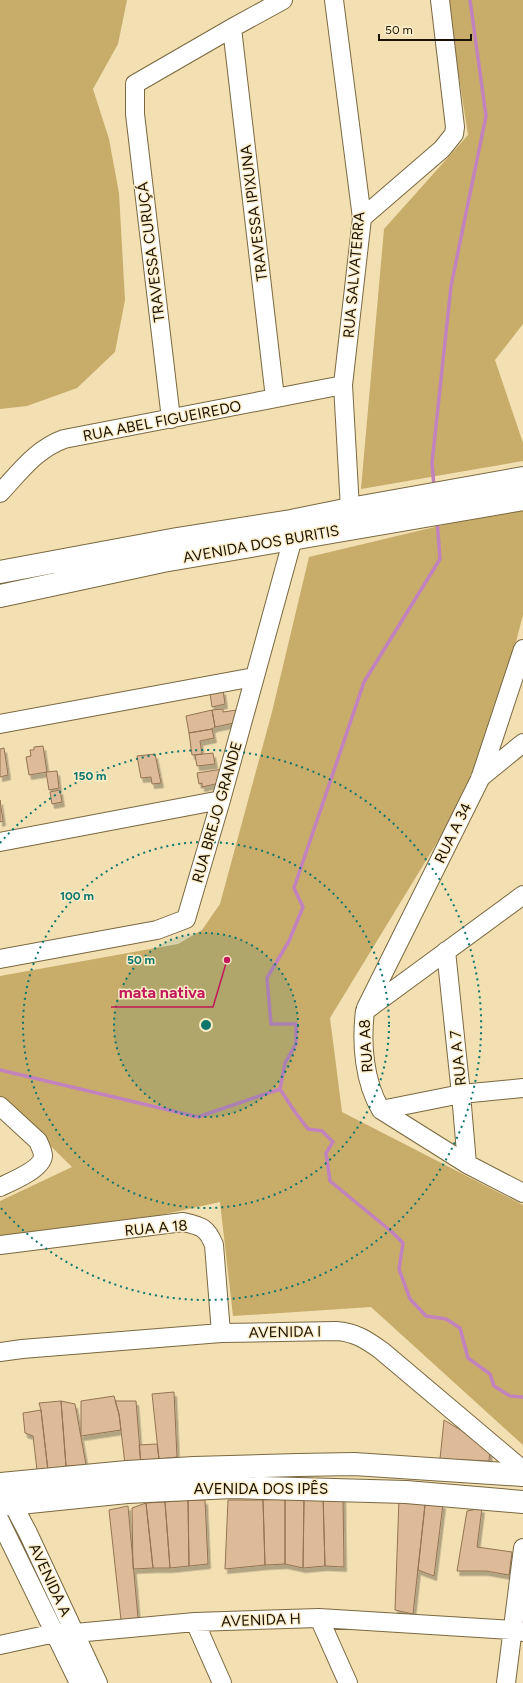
<svg xmlns="http://www.w3.org/2000/svg" width="523" height="1683" viewBox="0 0 523 1683" font-family="Figtree,sans-serif">
	<style>
		.green { fill: #c7ac6a }
		.lines { fill: none; stroke-linecap: round; stroke-linejoin: round }
		.stream { stroke: #c182be; stroke-width: 3.5 }
		.building { fill: #debb98; stroke: #947453; filter: url(#shadow) }
		.minor-casing { stroke: #7a6940; stroke-width: 20 }
		.major-casing { stroke: #7a6940; stroke-width: 24 }
		.minor { stroke: #fff; stroke-width: 18 }
		.major { stroke: #fff; stroke-width: 22 }
		.ring { fill: none; stroke: #0f766e; stroke-width: 2; stroke-dasharray: 2 4 }
		.labels { text-anchor: middle; dominant-baseline: central; stroke-width: 3; stroke-linejoin: round; paint-order: stroke }
		.street-label { font-size: 15px; fill: #191203; stroke: #fcedc9 }
		.centre { fill: #0f766e; stroke: #fcedc9; stroke-width: 2 }
		.ring-label { font-size: 12px; text-anchor: middle; font-weight: bold; fill: #0f766e; stroke: #fcedc9; stroke-width: 3; stroke-linejoin: round; paint-order: stroke }
		.leader { fill: none; stroke: #c2185b; stroke-width: 1.5 }
		.callout-dot { fill: #c2185b; stroke: #fcedc9; stroke-width: 1.5 }
		.callout-label { font-size: 16px; text-anchor: middle; font-weight: bold; fill: #c2185b; stroke: #fcedc9; stroke-width: 3; stroke-linejoin: round; paint-order: stroke }
	</style>
	<defs>
		<filter id="shadow"><feDropShadow dx="2.5" dy="4.5" stdDeviation="0" flood-color="#0004"/></filter>
	</defs>
	<rect width="100%" height="100%" fill="#f2dfb2"/>
	<path class="green" d="M0,0H127L118,44L93,89L109,139L119,193L125,300L115,352L77,388L27,406L0,409Z
		M447,0H523V324L495,360L523,443V461L361,489L384,229L468,135Z
		M523,506V615L483,767L330,1018L342,1112L523,1205V1445L371,1307L233,1316L220,1202L106,1227L0,1237V1201L72,1167L0,1096V976L178,944L202,930L220,904L272,712L309,557Z"/>
	<g class="lines">
		<path class="stream" d="M434,486L432,463L451,286L486,116L470,0
			M437,520L440,559L364,682L294,888L303,907L289,941L267,978L271,1024H296V1044L285,1063L280,1089L295,1112L308,1129L322,1131L333,1142L326,1153L330,1181L392,1232L403,1243L399,1269L410,1299L426,1316L446,1319L460,1328L468,1358L490,1374L494,1386L510,1396L523,1397
			M0,1070L198,1117L280,1089"/>
	</g>
	<path class="building" d="M223,690L225,704L212,707L210,693Z
		M223,709V712L237,710L234,723L215,727L212,710Z
		M212,710L215,727L212,729L189,733L186,716Z
		M212,729L214,738L200,741L202,754L192,755L189,733Z
		M43,746L47,772L29,775L26,757L31,756L30,750H34V747Z
		M4,748L8,775L0,777V749Z
		M213,753L215,764L197,766L195,755Z
		M155,754L161,783L152,784L151,777L141,778L137,756Z
		M223,769L220,783L202,787V783L199,784L197,773Z
		M57,771L59,788L49,790L46,772Z
		M60,790L62,802L52,804L50,792Z
		M0,800L3,821L0,822Z
		M174,1392L177,1457L159,1459L152,1394Z
		M114,1396L119,1414L121,1430L81,1436V1401Z
		M61,1401L66,1466L48,1471L41,1410L39,1403Z
		M61,1401L75,1404L86,1465L66,1466Z
		M115,1401H136L141,1464H125L119,1414Z
		M41,1410L48,1471L37,1470L33,1436L25,1433L23,1413Z
		M444,1420L477,1440L490,1451L489,1461L440,1459Z
		M157,1444L159,1459L141,1464L139,1445Z
		M323,1495L343,1497L344,1567L325,1566Z
		M323,1495L325,1566L303,1568L304,1500Z
		M285,1499L304,1500L303,1568L285,1564Z
		M285,1499V1564L265,1565L263,1500Z
		M399,1499L425,1505L413,1614L395,1610Z
		M188,1500L189,1566L170,1568L165,1502Z
		M188,1500H205L208,1564L189,1566Z
		M228,1500H263L265,1565L225,1569Z
		M165,1502L170,1568H153L146,1503Z
		M146,1503L153,1568L133,1569L132,1508Z
		M443,1504L434,1576L418,1570L425,1505Z
		M128,1506L138,1618L121,1620L109,1510Z
		M482,1508L477,1547L512,1552L509,1575L486,1571H457L467,1511Z"/>
	<g class="lines">
		<defs>
			<path id="minor" d="M334,0L362,218L343,385L350,509L352,521
				M232,28L275,398
				M362,218L442,149L454,134L455,127L440,0
				M171,419L135,114V84L232,28L283,0
				M0,493C19,473 36,449 64,439L343,385
				M0,724L254,677
				M480,778L523,743
				M0,842L221,800
				M523,895L365,1011C361,1043 364,1082 381,1110L467,1164L523,1193
				M446,951L461,1094L467,1164
				M0,959L157,930L186,919L221,800L293,538L292,527
				M366,1008L480,779L523,649
				M0,1106L38,1141C40,1146 43,1151 43,1156C42,1169 11,1182 0,1187
				M381,1110L461,1094L523,1088
				M0,1245L183,1222C201,1226 207,1227 214,1245L221,1333
				M0,1352L22,1349L221,1333L336,1331C355,1332 367,1340 382,1351L523,1470
				M7,1493L28,1533L98,1683
				M0,1521L79,1683
				M319,1618L348,1683
				M195,1622L222,1683
				M0,1645L55,1633H75L195,1622L319,1618L512,1630L523,1632
				M506,1683L523,1548"/>
			<path id="major" d="M0,572L177,539L291,521L350,509L523,478
				M0,596L163,561L523,499
				M0,1484L127,1472L194,1468L298,1465L354,1464L523,1475
				M0,1505L127,1492L232,1487L406,1492L523,1502"/>
		</defs>
		<use href="#minor" class="minor-casing"/>
		<use href="#major" class="major-casing"/>
		<use href="#minor" class="minor"/>
		<use href="#major" class="major"/>
	</g>
	<circle cx="206" cy="1025" r="92" fill="#0f766e" fill-opacity=".12"/>
	<g class="ring">
		<circle cx="206" cy="1025" r="92"/>
		<circle cx="206" cy="1025" r="183"/>
		<path d="M0 843A275 275 0 1 1 0 1207"/>
	</g>
	<g class="labels">
		<g class="street-label">
			<text transform="translate(254 213) rotate(-97)">TRAVESSA IPIXUNA</text>
			<text transform="translate(151 252) rotate(-97)">TRAVESSA CURUÇÁ</text>
			<text transform="translate(354 275) rotate(-85)">RUA SALVATERRA</text>
			<text transform="translate(162 421) rotate(-11)">RUA ABEL FIGUEIREDO</text>
			<text transform="translate(261 544) rotate(-10)">AVENIDA DOS BURITIS</text>
			<text transform="translate(217 812) rotate(-74)">RUA BREJO GRANDE</text>
			<text transform="translate(453 833) rotate(-64)">RUA A 34</text>
			<text transform="translate(366 1046) rotate(-93)">RUA A8</text>
			<text transform="translate(458 1058) rotate(-96)">RUA A 7</text>
			<text transform="translate(156 1228) rotate(-5)">RUA A 18</text>
			<text transform="translate(285 1332) rotate(-1)">AVENIDA I</text>
			<text x="261" y="1489">AVENIDA DOS IPÊS</text>
			<text transform="translate(50 1580) rotate(65)">AVENIDA A</text>
			<text transform="translate(261 1620) rotate(-2)">AVENIDA H</text>
		</g>
	</g>
	<circle cx="206" cy="1025" r="6" class="centre"/>
	<g class="ring-label">
		<text x="90" y="780">150 m</text>
		<text x="77" y="900">100 m</text>
		<text x="141" y="964">50 m</text>
	</g>
	<path class="leader" d="M227 960L213 1007H111"/>
	<circle class="callout-dot" cx="227" cy="960" r="4"/>
	<g class="callout-label">
		<text x="162" y="998">mata nativa</text>
	</g>
	<path d="M379 34v6h92v-6" fill="none" stroke="#191203" stroke-width="2"/>
	<text x="385" y="34" font-size="12" fill="#191203" stroke="#fcedc9" stroke-width="3" paint-order="stroke">50 m</text>
</svg>
